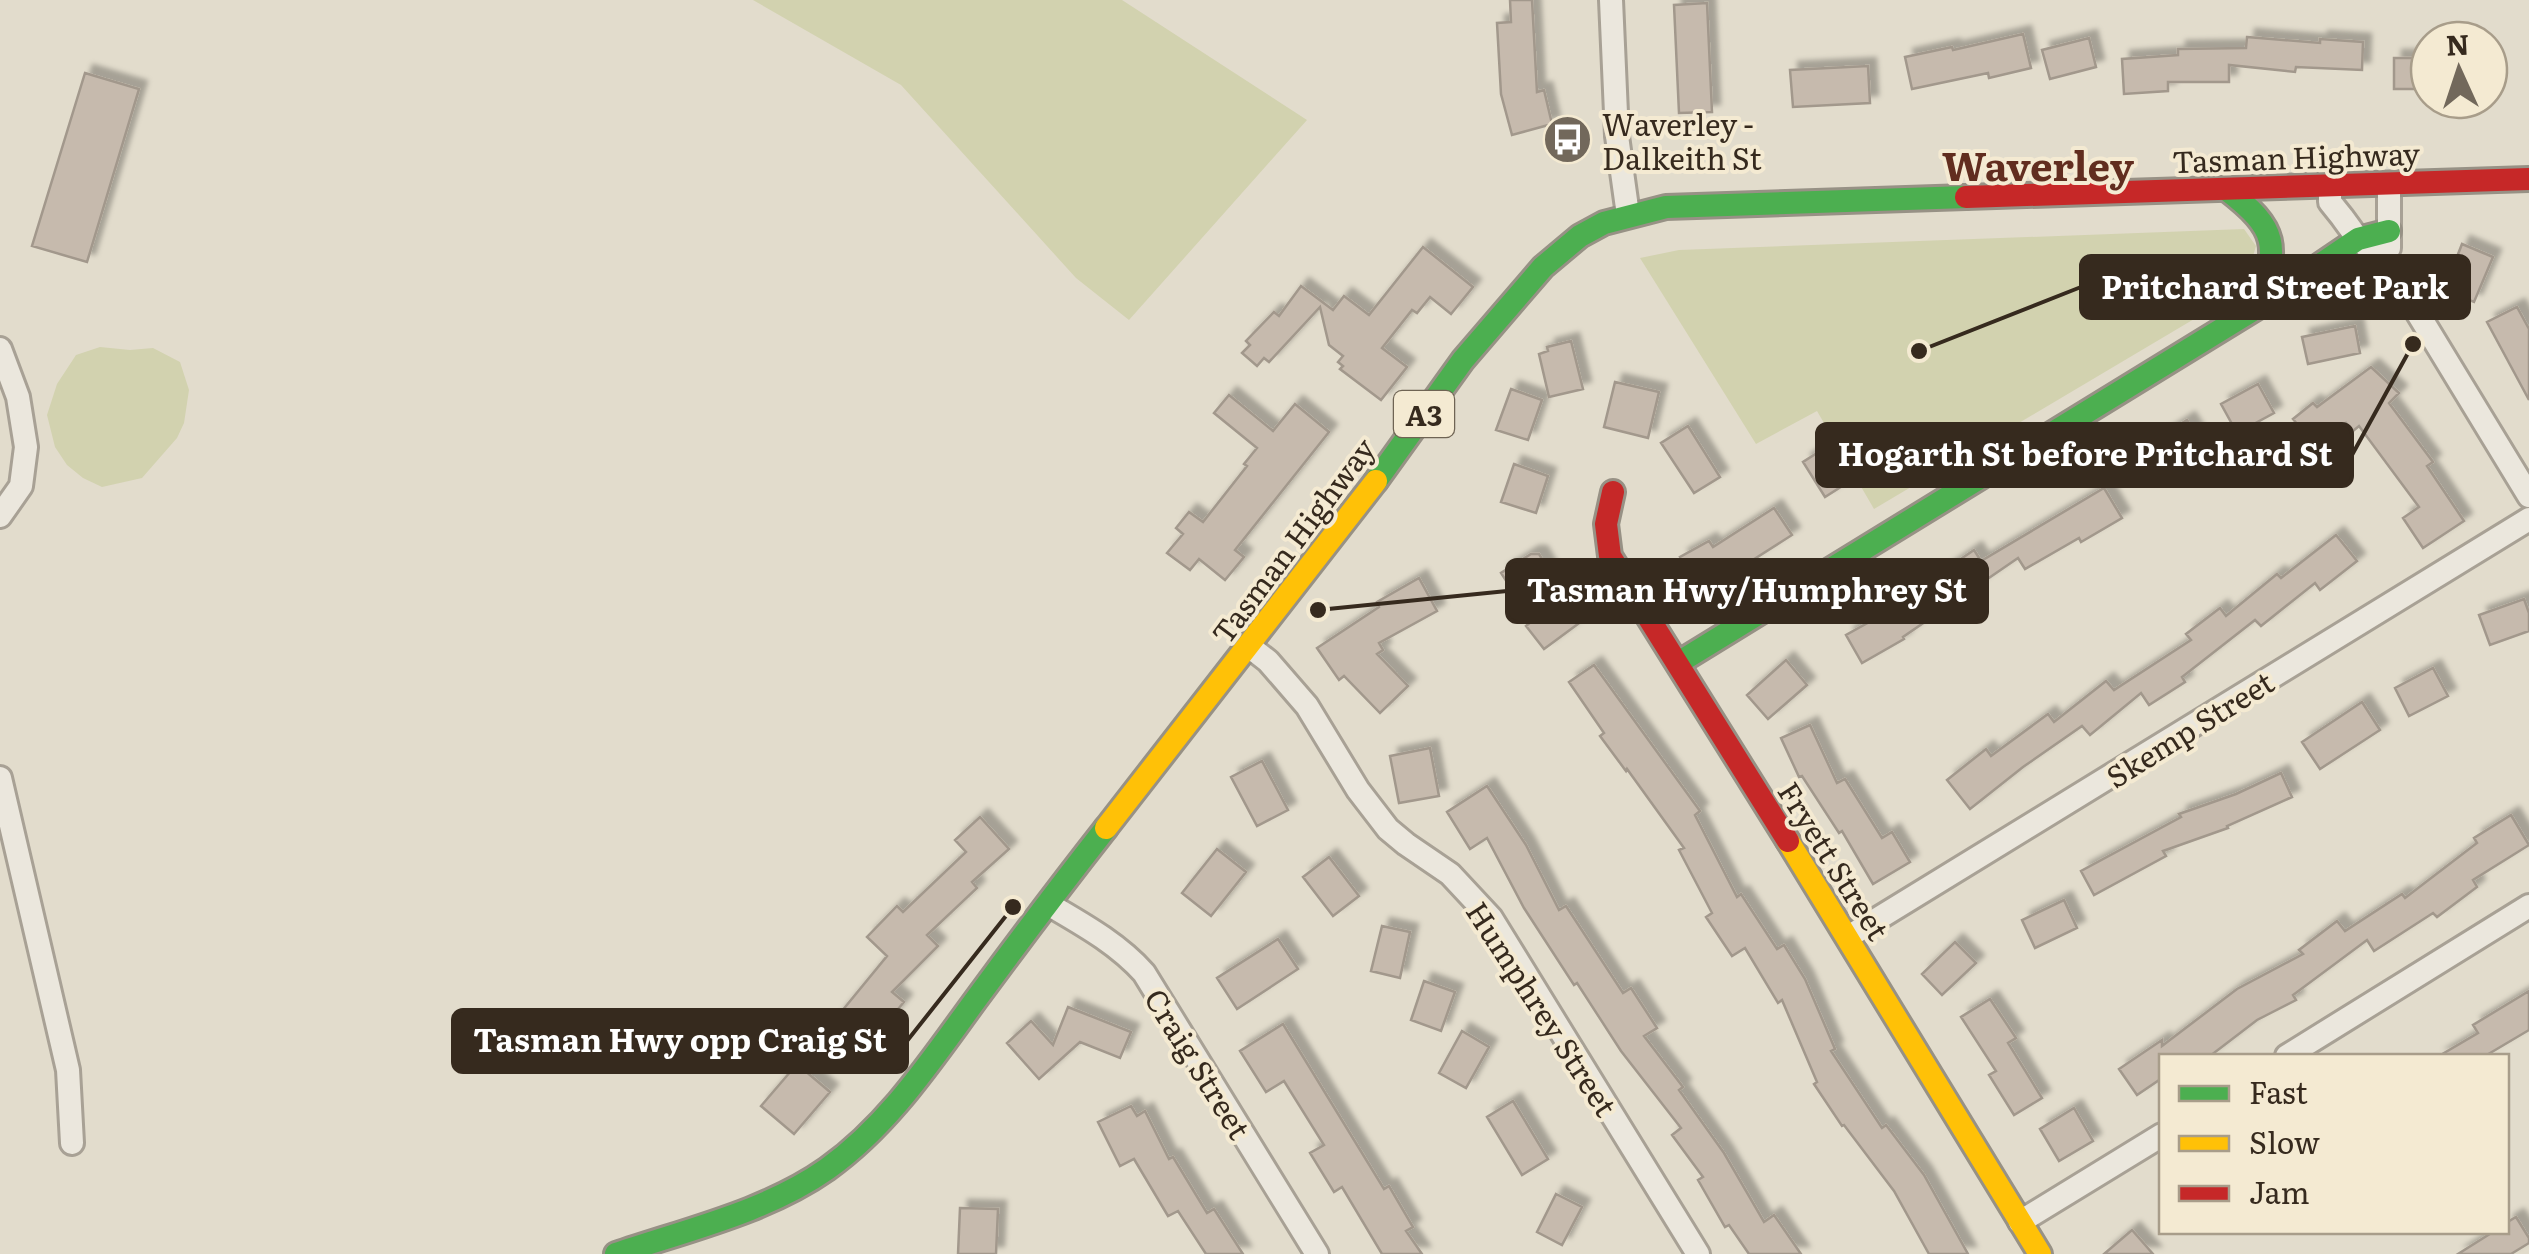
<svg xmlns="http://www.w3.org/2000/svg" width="2529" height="1254" viewBox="0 0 2529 1254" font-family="Literata,serif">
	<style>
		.green { fill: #d2d2af }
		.building { fill: #c6baad; stroke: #a2988c; stroke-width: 2.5; filter: url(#shadow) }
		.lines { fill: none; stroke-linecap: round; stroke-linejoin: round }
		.street-casing { stroke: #a8a195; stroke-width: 28 }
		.fast-casing { stroke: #979185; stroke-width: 28 }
		.slow-casing { stroke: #979185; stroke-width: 28 }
		.jam-casing { stroke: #979185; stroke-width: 28 }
		.street { stroke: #ebe7dd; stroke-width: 22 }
		.fast { stroke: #4caf50; stroke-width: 22 }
		.slow { stroke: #ffc107; stroke-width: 22 }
		.jam { stroke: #c62828; stroke-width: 22 }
		.labels { text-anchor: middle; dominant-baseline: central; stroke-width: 8; stroke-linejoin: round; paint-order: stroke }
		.shield { fill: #f4ead2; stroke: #6f6454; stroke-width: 2.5 }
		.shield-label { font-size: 28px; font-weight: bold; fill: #362a1e }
		.poi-label { font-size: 30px; fill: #362a1e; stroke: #f4ead2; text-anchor: start }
		.street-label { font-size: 30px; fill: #362a1e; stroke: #f4ead2 }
		.district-label { font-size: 40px; font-weight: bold; fill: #612d1f; stroke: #f4ead2 }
		.leader { fill: none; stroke: #362a1e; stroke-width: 4 }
		.callout-dot { fill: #362a1e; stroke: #f4ead2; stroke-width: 4 }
		.callout { fill: #362a1e; stroke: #362a1e; stroke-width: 4 }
		.callout-label { font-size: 32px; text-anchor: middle; font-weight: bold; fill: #fff }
	</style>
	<defs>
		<filter id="shadow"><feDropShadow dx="8" dy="-8" stdDeviation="2.5" flood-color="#0004"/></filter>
	</defs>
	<rect width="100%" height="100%" fill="#e2dccc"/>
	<path class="green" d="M753,0H1122L1307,120L1129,320L1076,278L901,85Z
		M2244,229L2256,246L2243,290L1874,509L1817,411L1756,444L1640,258L1679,250Z
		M100,347L130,350L153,348L180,362L189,390L184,423L177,438L142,478L102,487L83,478L67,465L55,447L47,415L57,384L76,355Z"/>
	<path class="building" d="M1510,0H1532L1537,92L1544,90L1552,124L1512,135L1501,94L1497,23L1511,22Z
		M1707,3L1712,112L1679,113L1674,5Z
		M2023,34L2031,68L1989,78L1988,73L1912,89L1905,57L1952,47L1953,50Z
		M2247,37L2320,43V39L2363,42L2362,70L2296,67L2295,72L2229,65V82H2168V91L2124,94L2122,59L2178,55V49L2246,48Z
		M2089,38L2096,67L2050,79L2042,50Z
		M2394,58H2429V89H2394Z
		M1868,66L1870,103L1793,107L1790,70Z
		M85,73L139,89L87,262L32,246Z
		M2462,244L2493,257L2474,302L2444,290Z
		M1423,247L1473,287L1451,314L1430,297L1417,313L1412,310L1382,348L1407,367L1381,400L1340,369L1343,366L1338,362L1343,356L1329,345L1320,307L1269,362L1264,358L1257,366L1242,353L1250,345L1246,341L1274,312L1279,316L1301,286L1333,310L1344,296L1369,315Z
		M2517,307L2529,329V400L2487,322Z
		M2355,326L2360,353L2308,364L2302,337Z
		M1571,341L1583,389L1549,397L1539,354L1548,351L1547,347Z
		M2371,367L2399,393L2389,403L2433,462L2427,466L2464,521L2423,548L2403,518L2419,507L2359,426L2353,431L2346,423L2316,447L2293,419L2313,403L2317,407Z
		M1615,382L1659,392L1648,438L1604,427Z
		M2258,384L2274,413L2237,433L2221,404Z
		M1511,389L1542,400L1528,440L1496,430Z
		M1229,395L1273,431L1295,404L1329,432L1235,550L1244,557L1225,580L1199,559L1190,570L1167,553L1183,534L1176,528L1189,512L1203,522L1247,466L1244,464L1257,448L1214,413Z
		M2187,420L2204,446L2141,486L2124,460Z
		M1688,426L1720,477L1694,493L1661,443Z
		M1828,446L1850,481L1825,497L1803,462Z
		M1514,464L1548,476L1536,513L1501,502Z
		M2104,488L2122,518L2081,542L2079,538L2025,569L2018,558L1903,637L1904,639L1862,663L1846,635L1914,597L1911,593L1974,550L1981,561Z
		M1774,508L1792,535L1701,593L1680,557L1709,541L1713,547Z
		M2336,535L2357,561L2320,590L2315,583L2261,626L2255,620L2182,677L2185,682L2149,705L2141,693L2090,735L2082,726L2023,767L1970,809L1947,780L1986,749L1991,756L2048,714L2054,722L2106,681L2114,690L2191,640L2186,634L2220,608L2226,616L2277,574L2281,578Z
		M1531,554H1539L1565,597L1568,595L1586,618L1544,649L1526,626L1532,621L1501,573Z
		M1419,578L1437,611L1379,643L1383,650L1377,654L1408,686L1380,713L1344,676L1339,680L1317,648L1379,607L1377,602Z
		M2524,599L2529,613V631L2490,645L2479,615Z
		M1786,660L1807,685L1768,719L1747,695Z
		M1594,665L1700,811L1695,815L1737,897L1741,894L1777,949L1784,945L1805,979L1835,1049L1831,1051L1882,1128L1886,1125L1924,1175L1968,1254H1929L1894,1191L1844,1125L1842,1126L1814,1084L1817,1082L1782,1000L1778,1003L1745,948L1732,956L1706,917L1712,913L1679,850L1684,848L1627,769L1626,771L1600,736L1604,733L1569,682Z
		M2433,668L2448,696L2409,716L2395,688Z
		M2362,702L2380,730L2320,769L2302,742Z
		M1810,725L1837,783L1845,779L1882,838L1892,832L1910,862L1873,884L1842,831L1839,833L1802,776L1799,777L1781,738Z
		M1430,748L1439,796L1399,803L1390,756Z
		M1262,761L1288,810L1257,826L1231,777Z
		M2281,773L2292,797L2227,826L2228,828L2163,851L2166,856L2094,895L2081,871L2181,817L2179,814L2236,794Z
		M1487,786L1526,845L1559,910L1566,906L1623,993L1631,988L1657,1028L1644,1036L1683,1087L1679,1090L1724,1153L1764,1222L1774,1215L1801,1254H1749L1729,1225L1725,1227L1698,1180L1703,1177L1672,1135L1681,1128L1621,1051L1577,983L1574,985L1524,908L1487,838L1470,849L1447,812Z
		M2511,815L2529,845L2473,880L2477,887L2437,917L2433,913L2374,951L2367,940L2293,995L2296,1000L2257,1020L2210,1056H2162V1078L2137,1095L2119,1069L2162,1040V1046L2237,989L2303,954L2299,950L2337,921L2345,931L2402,894L2405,898L2477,843L2474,838Z
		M980,817L1009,849L972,882L977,888L927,935L938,946L892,992L904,1002L855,1060L823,1034L887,956L867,937L897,906L903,912L966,852L955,840Z
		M1217,849L1246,872L1211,916L1182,893Z
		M1329,857L1359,896L1333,916L1303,877Z
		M2064,900L2077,928L2035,948L2022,920Z
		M1382,926L1410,932L1400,978L1371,971Z
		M1278,939L1298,969L1237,1009L1217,978Z
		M1955,942L1976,963L1942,995L1922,974Z
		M1424,981L1455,992L1441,1031L1411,1020Z
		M2529,991V1030L2485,1056H2439L2478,1033L2473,1025Z
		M1990,999L2016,1038L2008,1043L2042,1098L2014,1115L1989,1075L1996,1071L1961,1017Z
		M1068,1007L1131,1032L1120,1058L1080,1042L1039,1079L1007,1043L1031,1021L1053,1045Z
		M1283,1024L1384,1189L1389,1186L1413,1227L1406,1231L1422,1254H1382L1342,1187L1334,1192L1310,1153L1324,1145L1284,1081L1266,1092L1240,1051Z
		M1462,1031L1489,1047L1466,1088L1439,1073Z
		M797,1064L830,1092L794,1134L761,1106Z
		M1513,1101L1548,1159L1522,1175L1487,1117Z
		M1131,1106L1137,1116L1145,1111L1169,1159L1173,1157L1207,1213L1214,1209L1243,1254H1206L1178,1211L1168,1216L1134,1159L1120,1166L1098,1122Z
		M2074,1108L2093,1141L2059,1161L2040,1129Z
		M1556,1194L1582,1207L1562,1245L1537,1232Z
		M960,1208L998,1209L996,1254H958Z
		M2516,1217L2529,1238V1243L2511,1254H2458L2493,1232H2506V1223Z
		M2132,1230L2153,1254H2104Z"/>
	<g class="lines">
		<defs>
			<path id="street" d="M1611,0L1617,136L1628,215
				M2389,184V248
				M2330,186V202L2342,217L2358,239L2389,266L2529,496
				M0,349L18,397L26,447L21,486L0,516
				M1250,647L1268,661L1307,706L1358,790L1388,829L1406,844L1450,874L1491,918L1698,1254
				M0,778L68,1070L72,1143
				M1048,904C1082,924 1117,943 1144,973L1317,1254
				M1848,937L2529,519
				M2287,1056L2529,906
				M2020,1222L2162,1135"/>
			<path id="fast" d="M2226,189C2279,230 2279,245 2258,307
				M1376,481L1463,360L1543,267L1580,236L1604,223L1666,207L1966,197
				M1678,663L2258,307L2358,239L2389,231
				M616,1254C686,1230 766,1212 827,1169C890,1124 932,1059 977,998C1019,941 1062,884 1106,828"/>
			<path id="slow" d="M1106,828L1376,481
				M1788,841L2040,1254"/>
			<path id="jam" d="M1966,197L2529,179
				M1613,492L1606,524L1610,556L1788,841"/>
		</defs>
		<use href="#street" class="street-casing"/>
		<use href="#fast" class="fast-casing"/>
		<use href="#slow" class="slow-casing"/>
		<use href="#jam" class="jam-casing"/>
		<use href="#street" class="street"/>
		<use href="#fast" class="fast"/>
		<use href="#slow" class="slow"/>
		<use href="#jam" class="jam"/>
	</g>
	<defs>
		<symbol id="bus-disc" viewBox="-11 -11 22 22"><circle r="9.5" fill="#72685b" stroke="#f4ead2"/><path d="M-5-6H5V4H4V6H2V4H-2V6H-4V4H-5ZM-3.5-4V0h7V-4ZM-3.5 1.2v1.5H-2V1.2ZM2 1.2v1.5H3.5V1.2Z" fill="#fff"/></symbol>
	</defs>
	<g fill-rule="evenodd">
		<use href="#bus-disc" x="1540" y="112" width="55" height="55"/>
	</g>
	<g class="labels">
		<rect class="shield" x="1394" y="391" width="60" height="46" rx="8"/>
		<g class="shield-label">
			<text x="1424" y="414">A3</text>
		</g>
		<g class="poi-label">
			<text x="1602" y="123">Waverley -<tspan x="1602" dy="34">Dalkeith St</tspan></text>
		</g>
		<g class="street-label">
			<text transform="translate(2296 156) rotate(-2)">Tasman Highway</text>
			<text transform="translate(1292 540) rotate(-53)">Tasman Highway</text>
			<text transform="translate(2189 728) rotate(-32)">Skemp Street</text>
			<text transform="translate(1835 860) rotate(58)">Fryett Street</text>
			<text transform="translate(1543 1008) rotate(57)">Humphrey Street</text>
			<text transform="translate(1199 1063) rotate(58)">Craig Street</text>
		</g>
		<g class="district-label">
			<text x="2038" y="163">Waverley</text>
		</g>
	</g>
	<path class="leader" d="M1919 351L2081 287M2413 344L2352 455M1318 610L1507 591M1013 907L907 1041"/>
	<g class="callout-dot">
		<circle cx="1919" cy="351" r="10"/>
		<circle cx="2413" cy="344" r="10"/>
		<circle cx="1318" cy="610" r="10"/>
		<circle cx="1013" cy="907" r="10"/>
	</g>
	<g class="callout">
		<rect x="2081" y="256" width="388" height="62" rx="10"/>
		<rect x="1817" y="424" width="535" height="62" rx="10"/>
		<rect x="1507" y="560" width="480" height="62" rx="10"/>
		<rect x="453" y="1010" width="454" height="62" rx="10"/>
	</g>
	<g class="callout-label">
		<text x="2275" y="299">Pritchard Street Park</text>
		<text x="2085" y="466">Hogarth St before Pritchard St</text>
		<text x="1747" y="602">Tasman Hwy/Humphrey St</text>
		<text x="680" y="1052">Tasman Hwy opp Craig St</text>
	</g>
	<rect x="2159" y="1054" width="350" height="180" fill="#f4ead2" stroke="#a89d8a" stroke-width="2.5"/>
	<rect x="2179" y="1086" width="50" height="15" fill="#4caf50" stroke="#a89d8a" stroke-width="2.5"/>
	<text x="2249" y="1104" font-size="30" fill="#362a1e">Fast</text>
	<rect x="2179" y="1136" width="50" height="15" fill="#ffc107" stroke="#a89d8a" stroke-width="2.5"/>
	<text x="2249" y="1154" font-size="30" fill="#362a1e">Slow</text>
	<rect x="2179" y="1186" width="50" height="15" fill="#c62828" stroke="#a89d8a" stroke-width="2.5"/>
	<text x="2249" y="1204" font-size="30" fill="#362a1e">Jam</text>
	<g transform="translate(2459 70) rotate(357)"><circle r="48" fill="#f4ead2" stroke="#a89d8a" stroke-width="2.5"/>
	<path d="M0-8L18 38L0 25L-18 38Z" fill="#72685b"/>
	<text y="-15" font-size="28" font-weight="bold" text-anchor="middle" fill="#362a1e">N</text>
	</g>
</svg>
